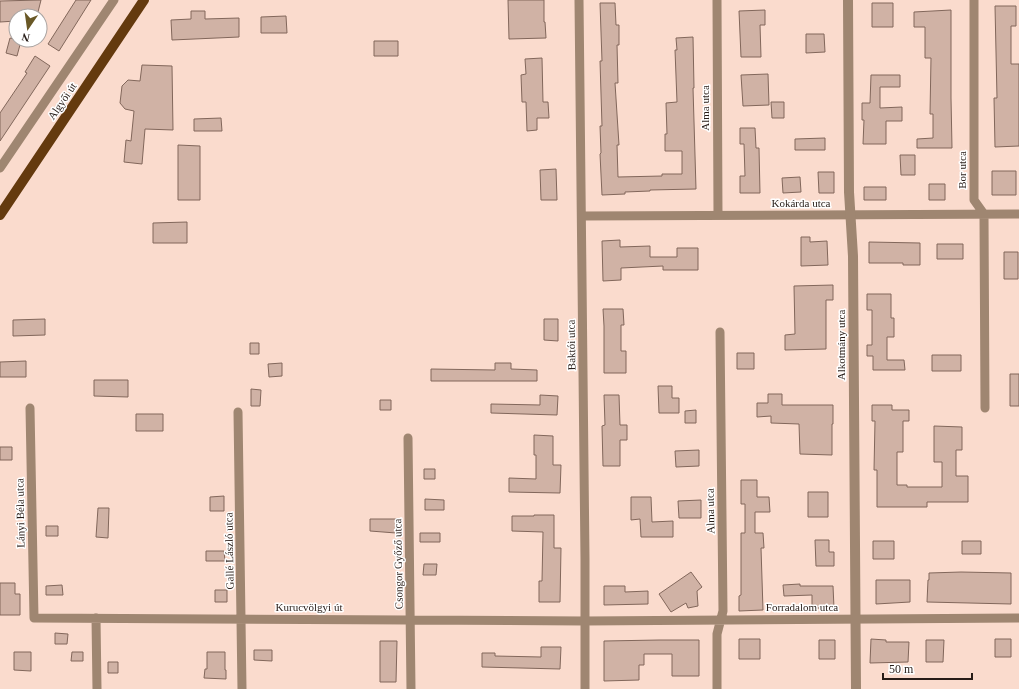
<svg xmlns="http://www.w3.org/2000/svg" width="1019" height="689" viewBox="0 0 1019 689" font-family="Georgia,serif">
	<style>
		.building { fill: #d0b2a5; stroke: #82675b }
		.lines { fill: none; stroke-linecap: round; stroke-linejoin: round }
		.minor { stroke: #9f8671; stroke-width: 9 }
		.tertiary { stroke: #9f8671; stroke-width: 10 }
		.primary { stroke: #643a0e; stroke-width: 10 }
		.labels { text-anchor: middle; dominant-baseline: central; stroke-width: 3; stroke-linejoin: round; paint-order: stroke }
		.street-label { font-size: 11px; fill: #271c17; stroke: #fff }
	</style>
	<rect width="100%" height="100%" fill="#fadbcd"/>
	<path class="building" d="M41,0L37,16H16V21L0,22V1Z
		M76,0H91L59,51L48,44Z
		M508,0H544V22H545L546,38L509,39Z
		M600,3H615L616,25H619V45H617L618,83H615L619,145H617L618,177L662,176V174H682V151H665V134H667L666,103L677,102L675,50H677L676,38L693,37L694,88H693L696,189L650,190V191L625,192V194L602,195L600,154L601,153L600,126H602L600,61H602Z
		M872,3H893V27H872Z
		M995,6H1016V26H1011V64H1019V146L995,147L994,98H997Z
		M765,10V25H760L761,57H741L739,11Z
		M951,10V98L952,148H917V139L933,138V114H930L931,58H925V27H914V12Z
		M191,11H205V19L239,18V37L172,40L171,20L191,19Z
		M286,16L287,33H261V17Z
		M806,34H824L825,52L806,53Z
		M10,38L21,41L17,56L6,53Z
		M374,41H398V56H374Z
		M35,56L50,66L0,141V113L27,73L25,72Z
		M542,58L543,102H548L549,118H537V130L527,131L526,102H522L521,75L526,74L525,59Z
		M142,65L172,66L173,130L145,129L142,164L124,162L126,140L131,141L134,111L125,109L120,103L122,86L128,80L140,81Z
		M768,74L769,105L743,106L741,75Z
		M871,75H900V87H880V108L902,107V121H886V144H863L864,120H862V103H870Z
		M771,102H784V118H772Z
		M221,118L222,131H194V119Z
		M740,128H755L756,148H759L760,193H740V176H745L744,144H740Z
		M825,138V150H795V139Z
		M178,145L200,146V200H178Z
		M900,155H915V175H901Z
		M556,169L557,200H541L540,170Z
		M992,171H1016V195H992Z
		M818,172H834V193H819Z
		M800,177L801,192L783,193L782,178Z
		M929,184H945V200H929Z
		M864,187H886V200H864Z
		M187,222V243H153V223Z
		M801,237H810V242L827,241L828,265L801,266Z
		M620,240V247L650,246V257H677V248H698V270H663V266L621,268V280L603,281L602,241Z
		M869,242L920,243V265H903V263H869Z
		M937,244H963V259H937Z
		M1004,252H1018V279H1004Z
		M833,285V300H826V349L785,350V335L795,334L794,286Z
		M867,294H891V318H894V337H887V360H904L905,370H873V356H867V345H872V310H867Z
		M603,309H623L624,325H621V351H626V373H604V326Z
		M45,319V335L13,336V320Z
		M544,319H558V341L544,340Z
		M250,343H259V354H250Z
		M737,353H754V369H737Z
		M932,355H961V371H932Z
		M26,361V377H0V362Z
		M282,363V376L269,377L268,364Z
		M495,363H511V369L537,370V381H431V369L495,370Z
		M1010,374H1019V406H1010Z
		M94,380H128V397L94,396Z
		M658,386H672V398H679V413H659Z
		M251,389L261,390L260,406H251Z
		M768,394H782V405H833V424H832V455L800,454L799,424L771,423V416L757,417V403H768Z
		M540,395L558,396L557,415L491,413V404L540,405Z
		M604,395H619L620,425H627V440H620V466H603L602,426L605,425Z
		M380,400H391V410H380Z
		M872,405H892V410H909V421H903V452H897V485H907V487H942V462H934V426L962,427V450H956V476H968V502H927V507H877V470H874L875,421H872Z
		M696,410V423H685V411Z
		M136,414H163V431H136Z
		M534,435L553,436V465H561L560,493L509,492V478L536,479V455H534Z
		M0,447H12V460H0Z
		M699,450V466L676,467L675,451Z
		M424,469H435V479H424Z
		M741,480H757V497H769L770,512H755V533H763L764,548H761L763,610L739,611V596L741,595V533H745V504H741Z
		M808,492H828V517H808Z
		M224,496V511H210V497Z
		M631,497H651L652,522L673,521V537H641L640,519L631,520Z
		M425,499L444,500V510H425Z
		M701,500V518H679L678,501Z
		M98,508H109L108,538L96,537Z
		M534,515H554V548H561L560,602H539V581H542L543,532L512,531V516H534Z
		M370,519H397L396,533L370,531Z
		M46,526H58V536H46Z
		M420,533H440V542H420Z
		M815,540H829V552H834V566H816Z
		M873,541H894V559H873Z
		M962,541H981V554H962Z
		M206,551H224L225,561H206Z
		M424,564H437L436,575H423Z
		M691,572L702,587L697,591L698,606L688,608L686,603L671,612L659,594Z
		M961,572L1011,573V604L927,602L928,580H929V573Z
		M876,580H910V602L876,604Z
		M0,583H15V594H20V615H0Z
		M800,584V586H833L834,608H812V595L784,596L783,585Z
		M62,585L63,595H46V586Z
		M604,586H625V592L648,591V604L604,605Z
		M215,590H227V602H215Z
		M55,633L68,634L67,644H55Z
		M739,639H760V659H739Z
		M871,639L886,640V642H909L908,662L870,663Z
		M995,639H1011V657H995Z
		M659,640H699V676H672V654H644V665H639V680L604,681V641Z
		M819,640H835V659H819Z
		M926,640H944L943,662H926Z
		M380,641H397L396,682H380Z
		M541,647H561L560,669L482,667V653H495V656L541,657Z
		M254,650H272V661L254,660Z
		M14,652H31V671L14,670Z
		M72,652H83V661H71Z
		M207,652H225V670H226V679L204,678L205,669H207Z
		M108,662H118V673H108Z"/>
	<g class="lines">
		<path class="minor" d="M579,0L585,559V689
			M717,0L718,215
			M974,0V200L984,214L985,408
			M0,168L114,0
			M582,216L1019,214
			M30,408L34,618L585,621L1019,618
			M238,412L242,689
			M408,438L411,689
			M96,618L97,689
			M717,689V634L723,611L720,332"/>
		<path class="tertiary" d="M848,0L849,192L853,256L856,689"/>
		<path class="primary" d="M0,215L144,0"/>
	</g>
	<g class="labels">
		<g class="street-label">
			<text transform="translate(62 101) rotate(-56)">Algyői út</text>
			<text transform="translate(705 108) rotate(-90)">Alma utca</text>
			<text transform="translate(962 170) rotate(-90)">Bor utca</text>
			<text x="801" y="203">Kokárda utca</text>
			<text transform="translate(571 345) rotate(-91)">Baktói utca</text>
			<text transform="translate(841 345) rotate(-90)">Alkotmány utca</text>
			<text transform="translate(710 511) rotate(-91)">Alma utca</text>
			<text transform="translate(20 513) rotate(-91)">Lányi Béla utca</text>
			<text transform="translate(229 551) rotate(-91)">Gallé László utca</text>
			<text transform="translate(398 564) rotate(-91)">Csongor Győző utca</text>
			<text x="309" y="607">Kurucvölgyi út</text>
			<text x="802" y="607">Forradalom utca</text>
		</g>
	</g>
	<g transform="translate(28 28) rotate(193)"><circle r="19" fill="#ffffff" stroke="#a9a4a2"/>
	<path d="M0-3L7 15L0 10L-7 15Z" fill="#695826"/>
	<text y="-6" font-size="11" font-weight="bold" text-anchor="middle" fill="#271c17">N</text>
	</g>
	<path d="M883 673v6h89v-6" fill="none" stroke="#271c17" stroke-width="2"/>
	<text x="889" y="673" font-size="12" fill="#271c17" stroke="#ffffff" stroke-width="3" paint-order="stroke">50 m</text>
</svg>
